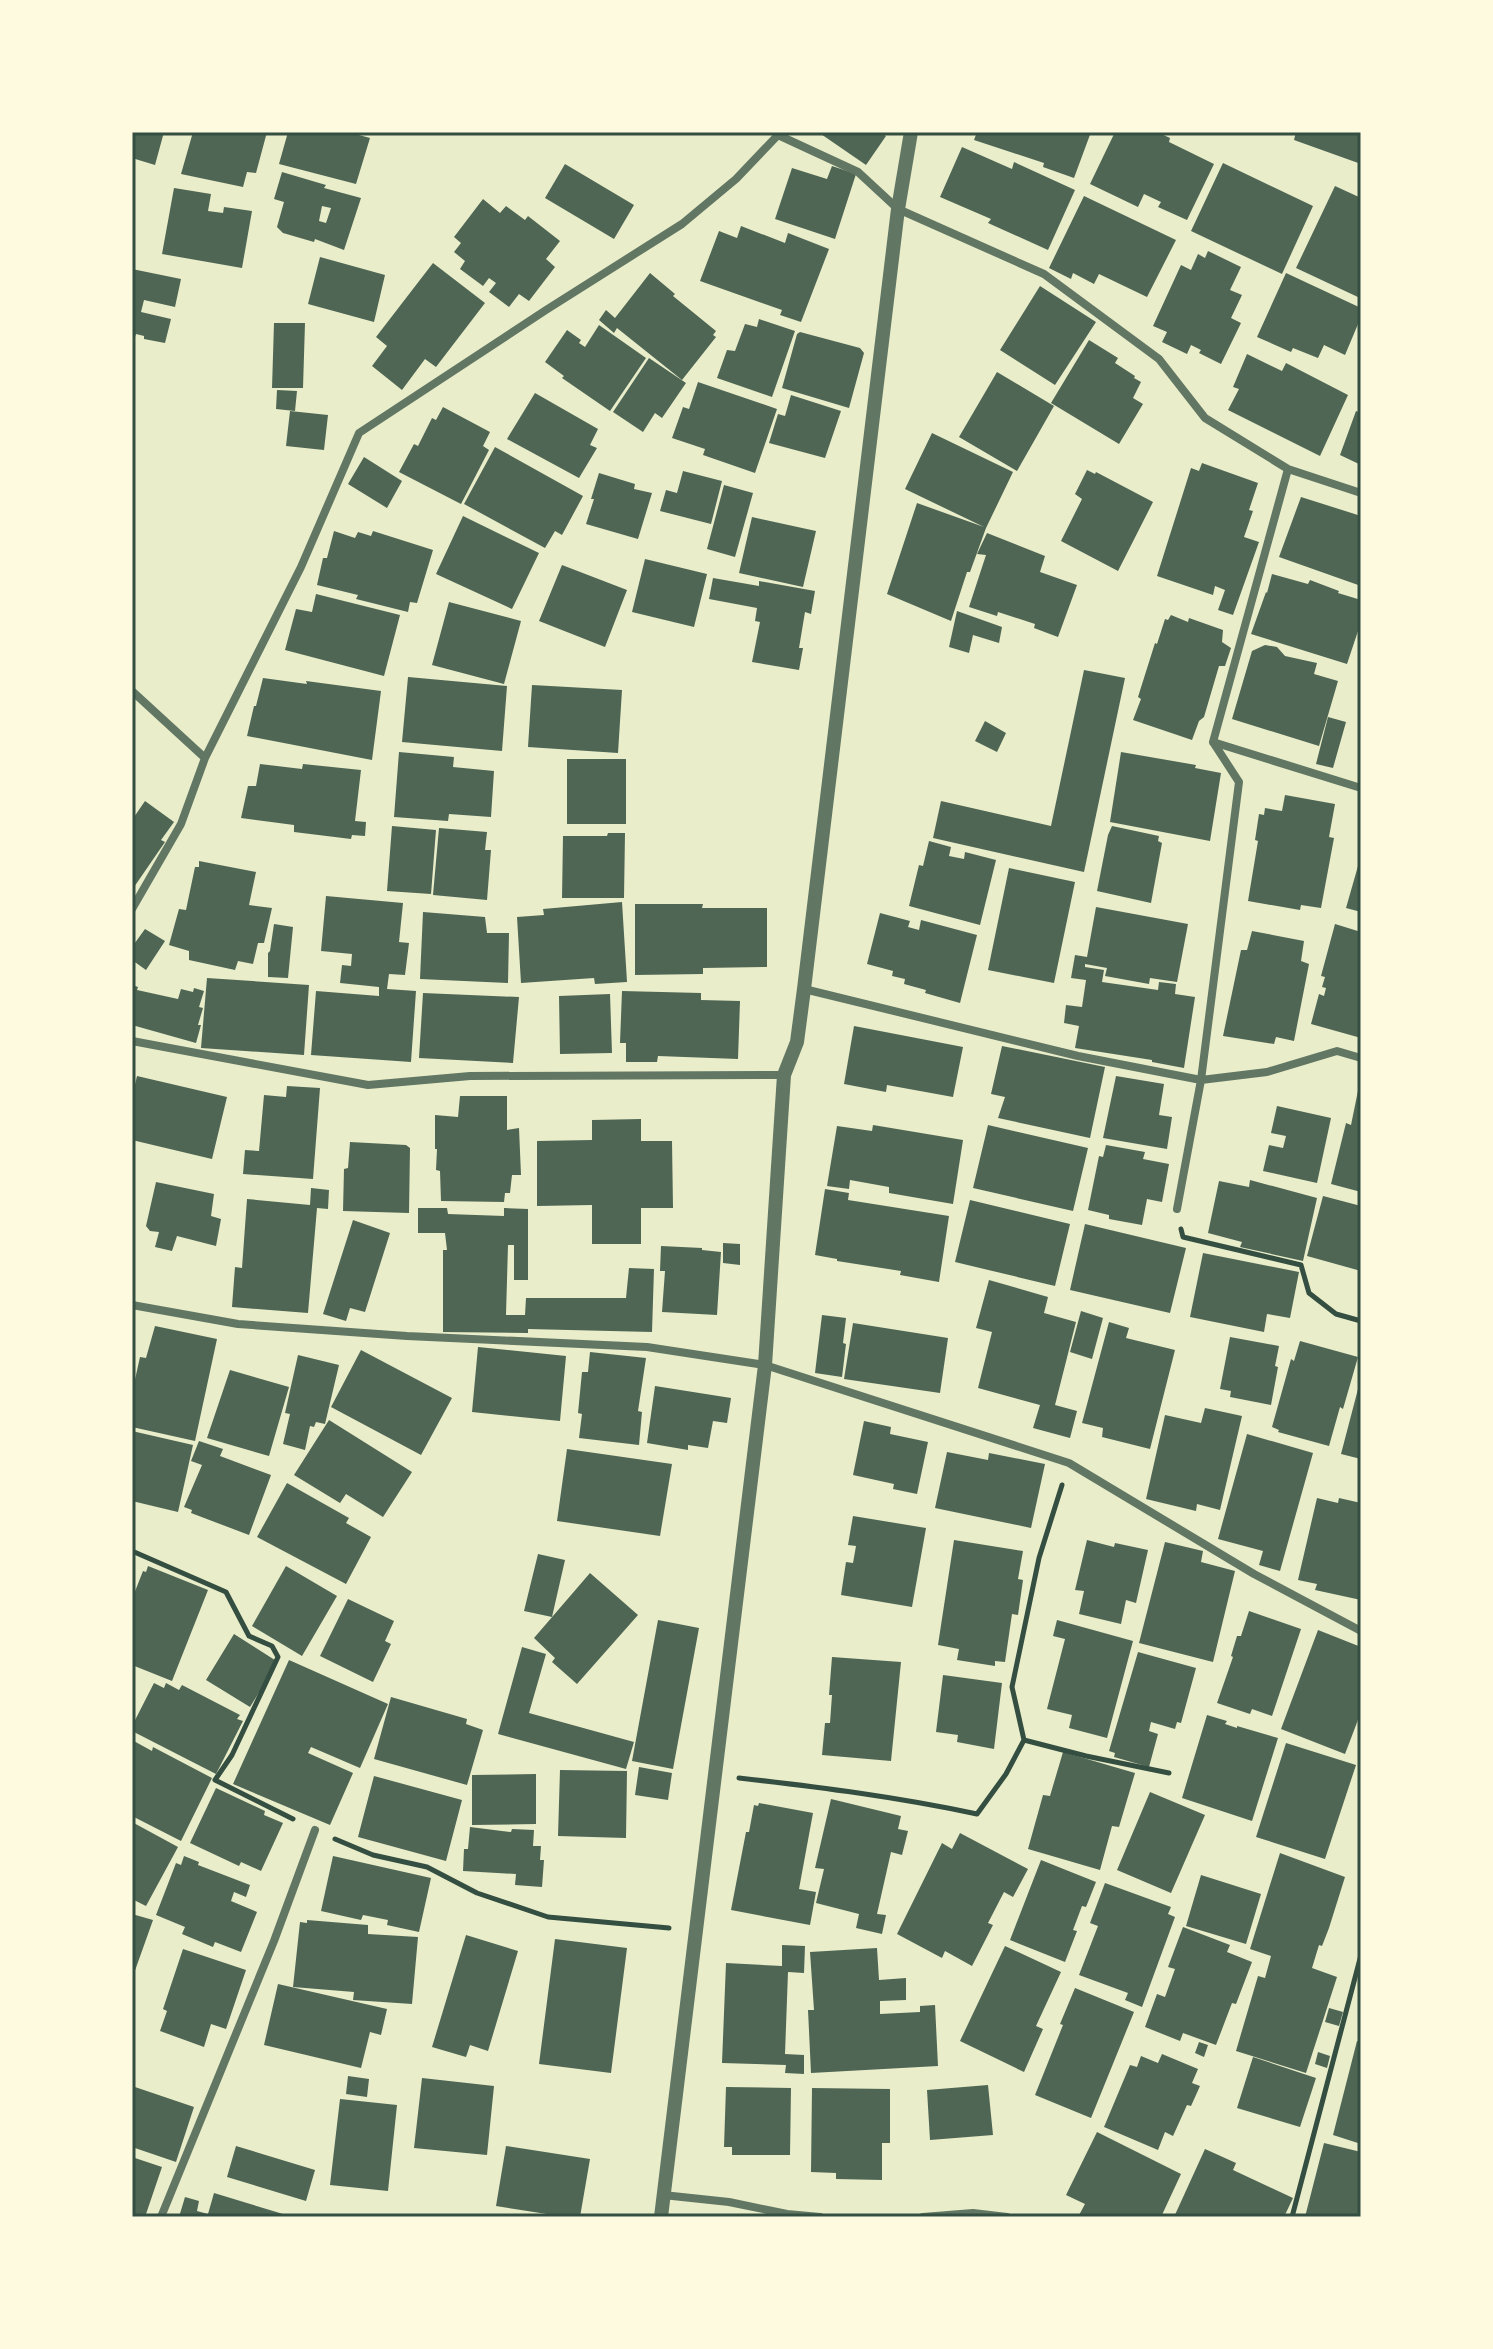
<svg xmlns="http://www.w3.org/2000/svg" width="1493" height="2349" viewBox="0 0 1493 2349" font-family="'Golos Text',sans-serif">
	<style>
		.building { fill: #4f6655; fill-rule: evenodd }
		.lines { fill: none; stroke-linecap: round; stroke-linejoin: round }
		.path { stroke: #344e41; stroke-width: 5 }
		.minor { stroke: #617663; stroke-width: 8 }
		.tertiary { stroke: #617663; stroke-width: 14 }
		.neatline { fill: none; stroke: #344e41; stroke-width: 3 }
	</style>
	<rect width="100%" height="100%" fill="#e9edc9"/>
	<path class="building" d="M132,132H164L155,165L132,158Z
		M193,132H267L256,173L247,172L243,187L181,174Z
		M288,132H342L348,135V132L370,138L356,184L279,164Z
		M818,132H879L886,136L866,165Z
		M977,132H1091L1074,178L1043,167L1044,163L974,140Z
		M1115,132H1157L1170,138L1169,142L1214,164L1187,220L1158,207L1161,202L1144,194L1138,207L1090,184Z
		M1296,132H1361V164L1294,140Z
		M962,147L1012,169L1014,162L1075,190L1048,250L988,223L991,219L940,197Z
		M1223,163L1313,206L1282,274L1191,231Z
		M565,164L634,205L614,239L545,198Z
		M832,166L856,174L835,239L775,219L792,168L827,179Z
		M282,172L326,185L324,188L361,198L344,250L315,239L314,242L283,233L277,227L284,202L274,199ZM322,206L331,208L326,223L319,221Z
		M1335,186L1361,198L1360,298L1296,268Z
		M174,188L211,194L208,211L223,213L224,207L252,211L242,268L162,254Z
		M1084,196L1176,240L1147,297L1099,274L1094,284L1073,273L1071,279L1049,268Z
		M483,199L500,213L506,206L525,220L528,216L560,241L546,259L555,267L529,301L519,294L509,307L489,292L496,283L489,278L483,286L460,269L465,261L454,252L461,243L454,237Z
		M741,226L785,243L788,233L829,249L801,322L780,315L782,310L700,281L719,231L737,238Z
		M1208,251L1241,267L1230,290L1242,295L1231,318L1241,323L1221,364L1199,353L1201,350L1191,345L1187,354L1162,342L1167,332L1153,326L1181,265L1191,270L1198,254L1205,258Z
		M320,257L385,275L374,322L308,304Z
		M433,263L485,303L436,367L425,359L402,390L372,366L387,346L376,337Z
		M132,269L181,279L175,307L144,300L141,312L171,319L165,343L144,339V336L136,334L135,337L132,336Z
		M650,273L675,294L673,296L716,331L713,335L716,337L682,380L617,328L614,333L599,320L606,310L615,318Z
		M1286,273L1361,308V317L1345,355L1324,345L1318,358L1293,348L1291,352L1257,337Z
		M1040,286L1096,322L1055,385L1000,350Z
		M759,319L795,331L772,397L717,378L727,350L735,351L745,324L757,327Z
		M274,323H305L303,388H272Z
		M599,325L646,358L610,411L562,378L564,376L545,362L567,330L581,340L579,343L585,347Z
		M800,332L860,348L864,353L849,408L782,388L797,334Z
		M1089,340L1118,358L1115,363L1135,376L1134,378L1141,382L1133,398L1143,404L1119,444L1051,403Z
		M1247,354L1282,371L1286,363L1348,395L1320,456L1228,410L1239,389L1233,387Z
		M649,358L686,383L662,418L655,413L643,432L613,412Z
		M997,372L1054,406L1017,471L959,437Z
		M698,382L777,409L755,473L703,455L705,449L672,438L683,407L689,409Z
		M277,390L297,391L295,411L276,409Z
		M535,393L598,429L590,445L597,448L579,478L507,439Z
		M791,395L841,411L825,458L769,443L778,414L785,416Z
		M443,407L490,432L483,446L489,450L461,504L399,472L414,444L418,446L432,418L436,420Z
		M290,411L328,415L324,450L286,446Z
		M1356,411L1361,413V465L1340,455Z
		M932,433L1013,472L986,528L970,572H967L951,621L887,594L917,503L984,527L905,489Z
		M495,447L583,496L562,535L555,531L545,548L464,504Z
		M364,457L402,481L387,508L348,484Z
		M1202,463L1258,483L1249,510L1253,511L1244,537L1259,542L1233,615L1218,610L1225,590L1215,586L1213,595L1157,576L1191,468L1199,471Z
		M1087,470L1095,474L1096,472L1153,502L1118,571L1061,541L1082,499L1075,494Z
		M683,471L722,481L711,524L660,511L666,490L677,493Z
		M599,473L635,484L634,489L652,493L638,539L586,524L594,499H591Z
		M724,485L753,493L735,557L707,549Z
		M1301,497L1361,516V586L1279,557Z
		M463,516L539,553L512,609L436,574Z
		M752,517L816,531L803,587L739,573Z
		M334,531L355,538L358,532L371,536L373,531L433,550L417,603L410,602L408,612L356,599L358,595L317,585L323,558H327Z
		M987,533L1045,556L1040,572L1077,585L1058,637L1034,628L1035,624L998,612L997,616L969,607L986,555L977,554Z
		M645,559L707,574L694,627L632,612Z
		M562,565L627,590L605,647L539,621Z
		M1272,574L1308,584L1310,580L1339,591L1338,593L1361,600V622L1347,664L1251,634L1266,592L1267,593Z
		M713,578L759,586V581L815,591L811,614L805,612L799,648H803L799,670L752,662L760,622L755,621L757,608L709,599Z
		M316,594L400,615L384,676L285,650L296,609L312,612Z
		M449,602L521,621L504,684L432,665Z
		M957,611L1002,627L999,643L973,635L969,653L949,647Z
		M1171,615L1188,622L1189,618L1223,630L1222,642L1231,648L1225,666H1219L1204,717L1199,721L1192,740L1133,720L1141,699L1138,697L1155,643L1157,644L1165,619L1168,620Z
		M1265,645L1277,647L1285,656L1317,663L1314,674L1338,681L1319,746L1232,719L1252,651Z
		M1084,670L1125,678L1084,872L933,838L941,801L1051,826Z
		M408,677L507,686L502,751L402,742Z
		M263,678L307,684L306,681L381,691L372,760L247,736L254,706H256Z
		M532,685L622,690L618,753L528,747Z
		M1328,717L1346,722L1333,768L1316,764Z
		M985,721L1006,733L997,752L975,741Z
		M399,752L454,757L453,767L494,771L491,817L449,814L448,821L394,817Z
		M1121,752L1196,765L1195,768L1221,773L1210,841L1110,822Z
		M567,759H626V824H567Z
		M260,764L302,769L303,764L361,770L355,821L366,822L365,836L352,835L351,839L294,832V825L241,818L248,786H256Z
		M1285,795L1335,804L1329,837L1334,838L1321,908L1301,905L1300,910L1248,901L1258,841L1255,840L1259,814L1264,815L1265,808L1282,811Z
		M145,801L174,822L161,840L165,842L132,890V820Z
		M392,826L436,830L431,894L387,891Z
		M1112,826L1159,836L1158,841L1162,843L1151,903L1097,891L1108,835Z
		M439,828L487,832L485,850H491L487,900L433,895Z
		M608,833H625L624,898H562L563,836H607Z
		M929,841L951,847L949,856L964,859L965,852L996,860L980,925L909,906L919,865L923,866Z
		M1360,859H1361V912L1346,908Z
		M199,861L256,872L249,905L272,908L264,943H258L253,964L238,961L235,970L189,960V951L169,945L179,909L186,910L195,867H199Z
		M1009,868L1075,882L1054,983L988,970Z
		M326,896L403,903L399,942L409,943L405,975L389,974L387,989L416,991L411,1062L311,1055L316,991L379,996V987L340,983L342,965L351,966L352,954L321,951Z
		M622,902L627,982L595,984L594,978L521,983L517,917L544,915L543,909Z
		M635,904H703L702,908H767V967L703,968V974L635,975Z
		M1096,907L1188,924L1177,982L1150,978L1149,984L1105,976L1107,968L1085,964V967L1104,970L1102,982L1158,990L1159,982L1176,984L1175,994L1195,997L1184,1068L1152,1062V1060L1075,1048L1079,1026L1064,1023L1066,1005L1082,1007L1086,980L1071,978L1075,955L1087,957Z
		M423,912L485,917L487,933H509L508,983L420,979Z
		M880,913L910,921L908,927L919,930L921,920L977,935L960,1003L925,993L926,990L904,984L905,979L892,976L893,971L867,964Z
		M274,924L293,927L288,978L268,977V953L270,951Z
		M1335,924L1361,932V1038L1311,1024L1319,994L1324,996L1326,988L1322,987L1325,977L1321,976Z
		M145,929L165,941L146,970L132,960V947Z
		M1252,931L1304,941L1301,961L1309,964L1294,1041L1276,1037L1274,1044L1223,1036L1241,950H1247Z
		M207,978L309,985L304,1055L201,1048Z
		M132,985L138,987L137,990L178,999L181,989L193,992L194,988L204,991L199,1007L203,1008L198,1025H201L196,1043L132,1025Z
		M622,991L701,993V1000L740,1001L738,1059L658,1056L657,1062H626V1043H620Z
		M423,993L519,997L513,1063L419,1058Z
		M610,994L612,1053L560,1054L559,996Z
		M854,1026L963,1047L953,1097L887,1085L886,1092L844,1084Z
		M1002,1046L1105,1067L1090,1138L998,1118L1005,1097L991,1094Z
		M137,1076L227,1097L212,1159L132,1140V1097Z
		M1116,1076L1164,1084L1159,1115L1172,1117L1167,1149L1103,1138Z
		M1360,1081H1361V1192L1331,1184L1346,1123L1351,1125Z
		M287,1086L320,1088L313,1179L243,1174L245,1150L259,1151L264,1095L286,1097Z
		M460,1096H507V1130L519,1128L521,1175H512L510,1193H505L504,1202L441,1201L440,1171L436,1170L437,1149H435V1115L458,1117Z
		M1277,1106L1331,1118L1317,1183L1263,1171L1269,1145L1283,1148L1286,1136L1271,1133Z
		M641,1119V1141H672L673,1208H641V1244H592V1205L537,1206V1141L592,1140V1120Z
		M873,1125L963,1140L953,1204L889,1193V1187L850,1180L849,1189L827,1186L837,1126L872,1131Z
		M988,1125L1088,1148L1073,1211L973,1188Z
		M350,1142L406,1145L410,1148L409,1213L343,1211L344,1169L348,1168Z
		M1106,1145L1145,1152L1143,1159L1169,1164L1162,1202L1147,1199L1142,1225L1109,1219V1215L1088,1210L1099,1156L1103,1157Z
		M1250,1180L1317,1198L1303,1261L1240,1247L1242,1242L1208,1233L1219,1181L1249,1187Z
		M156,1182L214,1194L211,1216L221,1219L216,1246L177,1236L172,1251L155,1247L159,1232L150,1231L146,1226Z
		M311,1188L329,1190L328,1209L317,1208L308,1313L232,1307L235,1267L242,1268L247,1199L310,1205Z
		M825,1189L849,1193L848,1200L949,1216L939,1282L900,1275L901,1271L837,1261V1259L815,1255Z
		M1323,1196L1361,1206V1271L1307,1256Z
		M970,1200L1070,1224L1055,1286L955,1262Z
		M418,1208H447L448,1214L504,1216V1208L528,1209V1280H514V1245H508L506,1315H525L526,1298H626L629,1268L654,1269L652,1332L528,1329V1333L443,1332V1250H447L445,1233H418Z
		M353,1220L390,1233L365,1312L350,1308L346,1321L323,1314Z
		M1085,1224L1186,1248L1170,1313L1070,1290Z
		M723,1243L740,1244V1265L723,1263Z
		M661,1246L702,1248V1250L721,1252L717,1315L662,1312L665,1271H660Z
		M1203,1253L1299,1272L1290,1318L1267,1314L1264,1332L1190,1317Z
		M989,1280L1048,1297L1044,1313L1076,1322L1055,1405L1077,1411L1070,1438L1033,1428L1040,1405L978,1388L992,1332L976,1328Z
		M1081,1311L1103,1318L1092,1359L1070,1352Z
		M822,1315L846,1318L843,1343L846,1344L842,1377L815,1373Z
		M1109,1322L1129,1328L1126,1338L1175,1350L1150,1449L1102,1437L1103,1428L1082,1423Z
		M853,1323L948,1338L940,1393L844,1379Z
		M155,1326L217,1339L195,1441L132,1427V1393L140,1357L146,1358Z
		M1230,1337L1279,1346L1275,1366L1278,1367L1271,1405L1230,1397L1231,1391L1220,1389Z
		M1300,1341L1358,1357L1343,1409L1340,1407L1329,1446L1278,1432L1279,1430L1272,1427L1291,1359L1294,1361Z
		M478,1347L566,1356L560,1421L472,1412Z
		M361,1350L452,1398L421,1455L331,1407Z
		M590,1352L646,1358L638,1411L642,1412L639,1445L579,1438L582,1414L578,1413L582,1372H588Z
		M298,1355L339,1365L325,1424L316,1422L314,1427L310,1426L305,1450L283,1444L290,1414L285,1413Z
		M230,1370L289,1387L269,1456L207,1438Z
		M655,1386L731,1398L727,1423L713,1421L708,1448L688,1445V1450L647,1443Z
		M1358,1389L1361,1390V1459L1341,1454Z
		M1205,1408L1242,1416L1220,1510L1197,1504L1196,1511L1146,1499L1165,1415L1201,1423Z
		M329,1420L412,1472L383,1517L346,1494L340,1503L294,1475Z
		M864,1421L891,1427L890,1434L928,1442L917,1494L893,1489L894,1484L853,1475Z
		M132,1431L193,1445L178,1512L132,1501Z
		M1247,1434L1313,1453L1280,1571L1259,1565L1263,1551L1218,1539Z
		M199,1441L223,1449L220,1456L271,1475L249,1535L191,1513L192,1510L184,1507L202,1465L191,1461Z
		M567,1449L672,1464L660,1536L557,1521Z
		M947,1452L988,1460L989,1453L1045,1464L1031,1528L935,1508Z
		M287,1483L349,1518L346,1523L371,1537L346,1584L257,1537Z
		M1317,1498L1338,1503L1339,1498L1361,1503V1600L1315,1590L1317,1584L1298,1580Z
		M853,1516L926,1528L912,1607L841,1595L846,1562L853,1563L856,1546L848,1545Z
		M954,1540L1023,1551L1018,1579L1023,1580L1018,1615L1012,1614L1005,1662L995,1661V1666L957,1660L959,1649L938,1645Z
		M1087,1540L1114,1547L1115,1543L1148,1550L1136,1603L1126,1600L1121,1624L1079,1614L1084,1591L1075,1590Z
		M1165,1542L1203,1551L1201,1562L1235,1571L1213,1662L1139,1643Z
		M538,1554L565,1560L552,1617L524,1611Z
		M148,1566L208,1590L172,1681L132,1665V1599L143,1571L146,1572Z
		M286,1566L337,1596L302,1656L252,1626Z
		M590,1573L638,1615L577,1684L552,1662L555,1658L534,1638Z
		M348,1599L394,1621L385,1641L391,1644L373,1682L320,1656Z
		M1249,1611L1301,1629L1272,1716L1252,1709L1250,1714L1217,1703L1233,1657L1231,1656L1237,1636H1241Z
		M658,1620L699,1628L673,1769L632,1761Z
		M1057,1620L1133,1641L1107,1738L1069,1728L1072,1715L1047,1709L1065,1639L1053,1636Z
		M1318,1630L1361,1647V1712L1345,1754L1281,1729Z
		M234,1634L278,1662L250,1707L206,1680Z
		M522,1647L546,1654L529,1713L634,1742L626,1769L498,1734Z
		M1138,1652L1196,1668L1181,1723L1177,1722L1175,1729L1151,1722L1149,1731L1158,1734L1149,1767L1114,1757L1115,1753L1109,1751Z
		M832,1657L901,1662L891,1761L822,1755L825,1723H830L832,1695H829Z
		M289,1660L388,1704L360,1768L311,1747L308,1753L353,1773L330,1825L233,1784Z
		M943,1675L1002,1683L994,1749L957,1742L958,1735L936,1732Z
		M154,1683L164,1688L166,1683L179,1690L182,1685L240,1715L237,1719L243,1721L216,1774L132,1731V1726Z
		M391,1697L467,1719L466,1724L483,1730L467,1785L374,1759Z
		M1207,1715L1227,1721L1225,1724L1237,1728V1726L1278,1738L1252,1821L1182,1798Z
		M132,1740L152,1751L153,1747L212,1778L181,1841L132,1816Z
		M1286,1743L1356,1765L1325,1859L1256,1837Z
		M1063,1752L1135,1773L1119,1827L1112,1826L1100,1870L1028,1849L1043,1795L1050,1796Z
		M639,1767L672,1773L668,1800L635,1795Z
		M560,1770L627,1771L626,1838L558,1836Z
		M536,1774V1824L472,1825V1775Z
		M374,1776L462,1800L446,1861L358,1837Z
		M216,1788L265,1811L264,1815L283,1823L261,1871L241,1862L239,1866L190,1843Z
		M1150,1792L1205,1815L1171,1893L1117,1870Z
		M831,1799L901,1816L898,1829L908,1831L902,1855L891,1852L877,1914L886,1915L882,1934L856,1928L859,1914L816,1903L824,1869L815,1868Z
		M759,1803L813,1813L799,1889L816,1892L810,1925L731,1910L746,1832H749L754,1805L758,1806Z
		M132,1822L178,1847L146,1906L132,1899Z
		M470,1827L511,1832L512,1829L534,1830L533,1846H541L540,1860H544L542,1887L515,1885L516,1874L463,1871L464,1849H468Z
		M960,1833L1028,1869L1013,1897L1004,1892L988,1923L993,1925L972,1966L945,1951L942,1958L897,1934L942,1843L952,1849Z
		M1280,1853L1345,1877L1329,1928L1322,1946L1319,1945L1312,1968L1337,1977L1306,2073L1236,2051L1258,1976L1265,1978L1271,1956L1250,1949Z
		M184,1856L199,1862L198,1865L250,1885L246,1897L234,1892L231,1901L257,1912L241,1952L215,1942L213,1947L182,1934L185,1927L156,1915L176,1863L181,1865Z
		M333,1856L431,1878L419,1932L387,1925L388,1920L363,1915L361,1920L321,1911Z
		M1041,1860L1096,1882L1086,1907L1082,1906L1073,1930L1077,1931L1065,1962L1010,1940Z
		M1201,1875L1261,1894L1246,1944L1186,1926Z
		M1105,1883L1171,1907L1168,1914L1175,1917L1142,2007L1125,2000L1128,1993L1079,1975L1098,1926L1090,1923Z
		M132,1914L153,1920L132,1979Z
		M307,1920L368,1925V1934L418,1937L412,2004L353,2000L354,1992L293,1987L300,1922L307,1923Z
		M1183,1927L1230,1945L1227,1952L1252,1962L1236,2004L1232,2003L1216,2045L1183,2033L1180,2041L1145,2027L1157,1994L1165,1997L1175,1969L1168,1967Z
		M466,1935L518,1951L488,2051L470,2045L466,2057L432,2047Z
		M555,1939L627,1948L611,2073L539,2064Z
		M782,1945L805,1946L804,1973L788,1972L785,2054L804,2055V2074L785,2073L786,2065L722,2063L726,1963L782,1966Z
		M1005,1946L1061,1972L1036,2026L1043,2029L1024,2072L960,2041Z
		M877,1948L879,1980L906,1978V2000L880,2001V2014L920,2012V2006L935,2005L938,2066L811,2073L808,2010H814L810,1952Z
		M183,1949L246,1970L226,2029L211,2024L204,2047L160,2031L167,2011L163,2009Z
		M278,1984L387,2009L381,2035L370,2032L361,2068L264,2045Z
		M1075,1988L1134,2012L1091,2118L1035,2095L1063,2025L1060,2024Z
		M1329,2008L1343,2012L1339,2026L1325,2022Z
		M1357,2041L1361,2042V2144L1333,2135Z
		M1199,2042L1208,2045L1204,2057L1195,2053Z
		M1318,2052L1330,2056L1327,2068L1315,2064Z
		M1162,2054L1198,2069L1192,2083L1200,2086L1191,2106L1187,2105L1173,2136L1165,2132L1158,2150L1104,2127L1130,2065L1137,2067L1141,2056L1158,2063Z
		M1253,2057L1316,2078L1300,2127L1237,2108Z
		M348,2076L369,2079L367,2097L346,2094Z
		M422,2078L494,2086L487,2155L414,2148Z
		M988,2085L993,2135L930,2140L927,2090Z
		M132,2086L194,2107L176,2162L132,2147Z
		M726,2087L791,2088L790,2155H732V2147H724Z
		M812,2088L890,2089V2143H882V2180L836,2179V2173L811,2172Z
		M340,2099L397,2105L388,2191L330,2185Z
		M1097,2132L1181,2174L1161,2217H1078L1085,2204L1066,2195Z
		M1324,2143L1361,2152V2217H1305Z
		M236,2146L315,2170L306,2201L227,2177Z
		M506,2146L590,2159L580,2217H566L496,2206Z
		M1205,2149L1236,2163L1233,2170L1293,2198L1284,2217H1174Z
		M132,2157L162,2167L145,2217H132Z
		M214,2193L283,2214L282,2217H179L185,2197L199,2201L197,2211L208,2214Z"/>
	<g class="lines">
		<path class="path" d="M1181,1229L1183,1237L1301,1265L1309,1293L1336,1314L1361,1321
			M1062,1485L1039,1558L1012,1687L1024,1740L1086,1756L1169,1773
			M132,1551L226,1592L249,1636L272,1646L278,1657L232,1755L215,1780L293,1819
			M739,1778C819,1787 898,1797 977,1814L1006,1774L1024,1740
			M335,1839L373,1855L427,1867L477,1893L548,1917L669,1928
			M1292,2217L1361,1955"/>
		<path class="minor" d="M132,691L205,758
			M1213,742L1361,788
			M132,909L181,824L205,758L301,567L359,433L546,310L682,224L736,179L778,135L858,172L898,209L1044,274L1159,359L1205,418L1288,469L1361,493
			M804,989L1078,1056L1201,1080L1267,1072L1337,1051L1361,1058
			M132,1041L368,1085L470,1076L784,1075
			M1177,1209L1201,1080L1239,782L1213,742L1288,469
			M132,1305L238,1324L407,1336L647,1347L765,1365L1069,1463L1254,1574L1361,1631
			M663,2195L729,2202L787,2214L820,2217
			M161,2217L274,1941L315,1830
			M923,2217L973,2213L1007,2217"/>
		<path class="tertiary" d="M661,2217L765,1365L784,1075L797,1042L804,989L898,209L911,132"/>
	</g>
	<rect width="1493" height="2349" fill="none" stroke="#fefae0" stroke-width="268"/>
	<rect x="134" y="134" width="1225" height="2081" class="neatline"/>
</svg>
